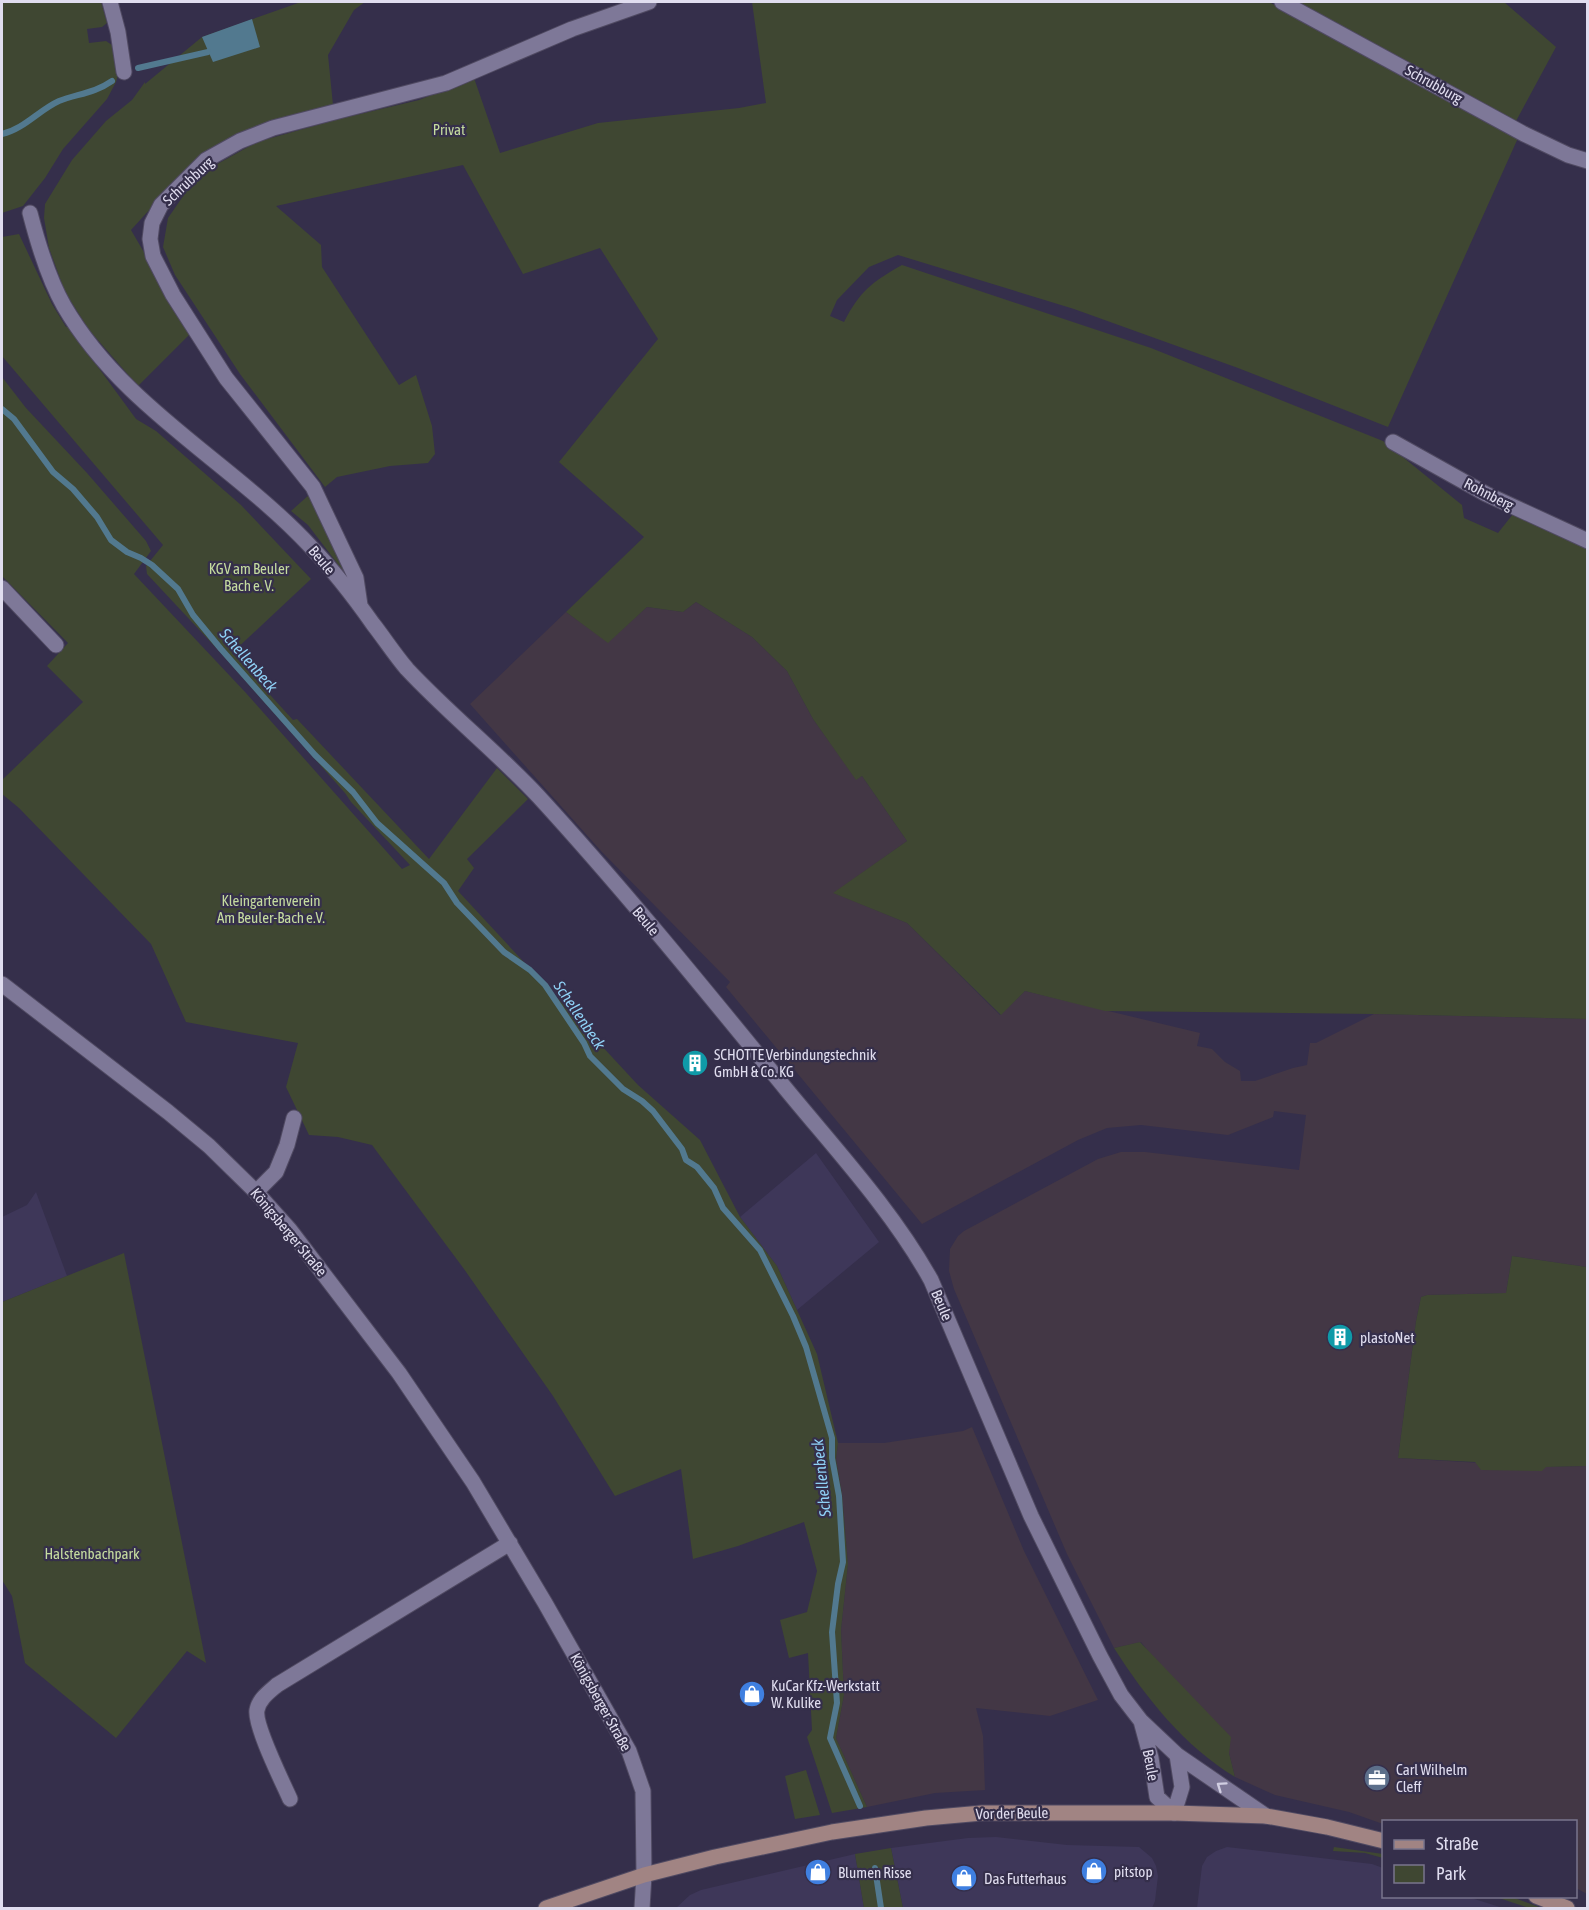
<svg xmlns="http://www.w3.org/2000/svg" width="1589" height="1910" viewBox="0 0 1589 1910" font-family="'Asap Condensed',sans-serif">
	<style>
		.built { fill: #3e3759 }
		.industrial { fill: #433745 }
		.green { fill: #3f4732 }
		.water { fill: #52798f }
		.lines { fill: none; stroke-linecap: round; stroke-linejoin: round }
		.stream { stroke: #52798f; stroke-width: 6 }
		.minor-casing { stroke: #504a62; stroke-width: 17 }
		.tertiary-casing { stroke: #504a62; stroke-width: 17 }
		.secondary-casing { stroke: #504a62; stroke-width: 17 }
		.minor { stroke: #7e7898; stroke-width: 15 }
		.tertiary { stroke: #7e7898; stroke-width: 15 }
		.secondary { stroke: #a18483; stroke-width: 15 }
		.oneway { stroke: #d1cee2 }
		.labels { text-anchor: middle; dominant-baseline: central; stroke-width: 4.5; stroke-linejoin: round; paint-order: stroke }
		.street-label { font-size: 15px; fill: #e0ddef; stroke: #352f4b }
		.park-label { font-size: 15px; fill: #c5dc9f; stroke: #352f4b }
		.poi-label { font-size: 15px; fill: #e0ddef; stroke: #352f4b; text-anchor: start }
		.water-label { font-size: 16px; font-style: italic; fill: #8fd1f6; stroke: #352f4b }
	</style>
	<rect width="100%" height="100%" fill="#352f4b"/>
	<path class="built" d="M816,1153L879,1242L797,1310L777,1266L740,1217Z
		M36,1192L67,1276L2,1302V1217L27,1205Z
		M996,1837L1067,1845L1139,1847L1152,1858L1156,1866L1158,1876L1155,1901L1152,1908H903L891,1848L968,1838Z
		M1227,1847L1372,1864L1383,1868L1384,1896L1468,1897L1503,1908H1197L1202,1866L1207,1857L1216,1851Z
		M855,1854L864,1908H676L690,1895L701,1890Z"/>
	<path class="industrial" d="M696,602L752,637L787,671L813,719L856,779L862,776L907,841L834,893L907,923L1000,1015L1025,991L1200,1033L1197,1046L1212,1049L1225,1062L1240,1071L1241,1081H1255L1293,1068L1307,1065L1310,1043H1316L1374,1014L1587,1019V1267L1512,1256L1506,1293L1427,1295L1421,1297L1416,1321L1398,1458L1545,1467L1587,1466V1894L1576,1888V1822H1384L1383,1824L1349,1812L1275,1795L1235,1777L1229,1753L1141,1642L1114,1648L1067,1554L954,1289L949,1271L950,1249L958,1236L964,1231L1098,1159L1121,1152H1145L1299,1170L1306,1115L1274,1111L1273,1117L1228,1135L1141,1125L1107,1128L1078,1140L922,1224L726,987L730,982L601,851L470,704L566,612L608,642L647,607L683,612Z
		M972,1427L1024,1551L1098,1700L1050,1716L976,1708L983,1736L985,1790L935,1793L867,1807L836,1738L844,1695L841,1630L848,1564L842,1494L836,1459L838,1443H884L963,1431Z"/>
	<path class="green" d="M2,2H101L107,23L102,27L87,29L89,43L106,41L112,45L120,69L116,82L107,99L63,149L45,178L23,206L2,213Z
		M301,2H365L354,10L328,55L333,105L272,123L171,186L131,230L191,333L138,386L89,330L65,292L49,248L44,218L45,204L72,160L106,121L132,100L145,82V84L202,37Z
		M752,2H1269L1518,138L1388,427L1238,368L1074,309L898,255L869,267L837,300L830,316L844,322C860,291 872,282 902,265L1151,348L1383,441L1462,505L1464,518L1498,533L1513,514L1587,547V1019L1374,1014L1105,1011L1025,991L1001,1015L907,923L833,893L907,841L862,776L856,780L813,719L787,671L752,637L696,602L683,612L647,607L608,643L566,612L644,537L559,462L658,339L600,248L523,274L463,165L276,206L321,245L322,267L399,385L416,375L432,426L435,454L428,463L390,466L337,477L325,487L240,374L175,275L163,247L168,218L186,192L203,172L257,142L335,120L419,100L474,78L500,153L598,123L739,108L766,103Z
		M1294,2H1504L1556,47L1515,123Z
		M19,234L52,304L66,327L68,326L136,419L156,431L241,505L311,579L232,653L293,720L297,719L429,859L497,768L528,799L467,859L474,868L458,891L638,1085L700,1140L740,1217L777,1266L817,1354L838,1443L836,1459L842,1494L848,1564L841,1630L844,1695L836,1738L867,1807L832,1813L807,1737L812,1730L808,1653L789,1658L780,1620L807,1612L817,1571L804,1522L738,1546L693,1559L681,1469L615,1496L553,1396L464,1269L372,1145L338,1137L309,1135L286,1087L298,1043L186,1022L151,944L19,808L2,794V780L83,702L47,666L68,643L2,576V377L26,408L87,473L146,541L151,551L134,574L246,693L402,869L410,865L351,802L345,793L219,651L147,574L146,566L163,545L2,356V237Z
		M310,494L359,592L308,525L291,511Z
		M124,1253L206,1663L187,1651L116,1738L25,1663L12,1596L2,1580V1302Z
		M1512,1256L1587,1267V1466L1546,1467L1542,1471L1481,1470L1475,1462L1398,1458L1416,1321L1421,1297L1427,1295L1506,1293Z
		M1140,1642L1231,1737L1229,1753L1235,1777C1184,1746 1146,1698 1114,1648Z
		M806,1770L820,1815L795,1819L785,1776Z
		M1334,1847L1383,1854V1858L1365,1853L1333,1851Z
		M891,1848L903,1908H864L855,1854Z
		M1496,1897H1512L1542,1908H1529Z"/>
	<path class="water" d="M252,19L260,47L213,62L202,37Z"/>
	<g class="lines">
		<path class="stream" d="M138,68L208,52
			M2,134C24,129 39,110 59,101C77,94 95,93 112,81
			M2,409L14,419L53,472L73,489L97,517L111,540L127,552L141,558L152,565L178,589L193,615L221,649L315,755L353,792L377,823L444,883L457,903L504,952L530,970L545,985L584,1043L590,1056L623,1089L642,1101L653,1111L682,1149L686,1160L697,1167L714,1188L723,1208L760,1250L793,1316L806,1347L832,1438V1458L839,1496L843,1562L838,1584L832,1632L837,1703L830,1738L860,1806
			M875,1868L881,1908"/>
		<defs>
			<path id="minor" d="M110,2L118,32L124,72
				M1282,2L1524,134L1568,155L1588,161
				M30,213C38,244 48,278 64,306C123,408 233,463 311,547C334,571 354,597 373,624C384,638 395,655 407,669C449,714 497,752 539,797C625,891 705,990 786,1089C836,1150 892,1210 931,1280L1031,1516L1100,1656L1121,1695L1141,1721L1177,1755L1182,1787L1174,1813L1157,1797L1151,1758L1141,1721
				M1393,442L1486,494L1588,541
				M2,588L56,645
				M360,605L356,578L313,487L226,378L173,295L153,256L150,239L152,223L161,205L206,160L240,141L273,128L446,83L572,29L649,2
				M2,984L168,1112L209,1146L256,1192L290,1230L399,1373L473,1482L545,1603L629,1751L643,1791L644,1875
				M256,1192L276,1172L287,1145L294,1118
				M1177,1755L1266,1816
				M290,1799C283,1783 254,1725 257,1710C259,1699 269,1692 277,1685L510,1543"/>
			<path id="tertiary" d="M642,1908L644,1875"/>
			<path id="secondary" d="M1536,1896L1567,1908
				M546,1908L644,1875L715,1857L832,1832L926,1818L982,1813H1174L1266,1816L1327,1827L1384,1841"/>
		</defs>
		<use href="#minor" class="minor-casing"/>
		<use href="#tertiary" class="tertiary-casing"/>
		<use href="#secondary" class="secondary-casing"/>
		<use href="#minor" class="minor"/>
		<use href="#tertiary" class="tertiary"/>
		<use href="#secondary" class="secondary"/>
	</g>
	<defs><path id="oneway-chevron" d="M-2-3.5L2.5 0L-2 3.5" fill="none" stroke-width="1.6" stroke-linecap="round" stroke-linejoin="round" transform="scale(1.5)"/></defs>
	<use class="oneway" href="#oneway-chevron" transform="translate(1221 1786) rotate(-145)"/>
	<defs>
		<symbol id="building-disc" viewBox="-11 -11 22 22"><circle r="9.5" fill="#0f9aa8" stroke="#352f4b"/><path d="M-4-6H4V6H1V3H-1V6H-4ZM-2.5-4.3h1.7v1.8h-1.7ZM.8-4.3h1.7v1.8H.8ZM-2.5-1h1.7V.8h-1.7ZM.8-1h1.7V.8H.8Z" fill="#fff"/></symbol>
		<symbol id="shop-disc" viewBox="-11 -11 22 22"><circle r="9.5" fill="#3f7fe0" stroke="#352f4b"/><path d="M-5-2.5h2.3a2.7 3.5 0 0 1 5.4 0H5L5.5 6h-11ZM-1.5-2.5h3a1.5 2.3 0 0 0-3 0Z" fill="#fff"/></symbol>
		<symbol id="office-disc" viewBox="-11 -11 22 22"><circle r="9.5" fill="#5c6f8a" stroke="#352f4b"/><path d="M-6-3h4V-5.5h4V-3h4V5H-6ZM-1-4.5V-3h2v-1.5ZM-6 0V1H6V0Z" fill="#fff"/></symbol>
	</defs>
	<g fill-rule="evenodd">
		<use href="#building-disc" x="680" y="1048" width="30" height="30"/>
		<use href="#building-disc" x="1325" y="1322" width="30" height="30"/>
		<use href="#shop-disc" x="737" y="1679" width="30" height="30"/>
		<use href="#office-disc" x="1362" y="1763" width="30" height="30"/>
		<use href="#shop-disc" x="1079" y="1856" width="30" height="30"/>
		<use href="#shop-disc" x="803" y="1857" width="30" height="30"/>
		<use href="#shop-disc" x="949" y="1863" width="30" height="30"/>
	</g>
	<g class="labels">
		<g class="street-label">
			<text transform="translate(1434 84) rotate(29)">Schrubburg</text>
			<text transform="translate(188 181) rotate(-43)">Schrubburg</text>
			<text transform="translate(1489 494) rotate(27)">Rohnberg</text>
			<text transform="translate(322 560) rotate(50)">Beule</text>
			<text transform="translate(646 921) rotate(50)">Beule</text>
			<text transform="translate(289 1232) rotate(50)">Königsberger Straße</text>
			<text transform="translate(942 1305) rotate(67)">Beule</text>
			<text transform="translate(601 1702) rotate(61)">Königsberger Straße</text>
			<text transform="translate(1151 1765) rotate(79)">Beule</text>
			<text transform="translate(1012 1813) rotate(-1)">Vor der Beule</text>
		</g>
		<g class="park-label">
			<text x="449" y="129">Privat</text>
			<text x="249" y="568">KGV am Beuler<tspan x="249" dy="17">Bach e. V.</tspan></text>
			<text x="271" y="900">Kleingartenverein<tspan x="271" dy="17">Am Beuler-Bach e.V.</tspan></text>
			<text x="92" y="1553">Halstenbachpark</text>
		</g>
		<g class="poi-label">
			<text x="714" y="1054">SCHOTTE Verbindungstechnik<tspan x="714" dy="17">GmbH &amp; Co. KG</tspan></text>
			<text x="1360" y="1337">plastoNet</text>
			<text x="771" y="1685">KuCar Kfz-Werkstatt<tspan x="771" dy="17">W. Kulike</tspan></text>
			<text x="1396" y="1769">Carl Wilhelm<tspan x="1396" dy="17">Cleff</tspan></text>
			<text x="1114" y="1871">pitstop</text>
			<text x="838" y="1872">Blumen Risse</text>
			<text x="984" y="1878">Das Futterhaus</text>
		</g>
		<g class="water-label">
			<text transform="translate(249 660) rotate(49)">Schellenbeck</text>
			<text transform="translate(580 1015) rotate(56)">Schellenbeck</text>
			<text transform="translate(821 1478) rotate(-96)">Schellenbeck</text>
		</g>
	</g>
	<rect width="1589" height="1910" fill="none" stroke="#e0ddef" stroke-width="6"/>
	<rect x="1382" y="1820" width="195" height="78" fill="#352f4b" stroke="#79758d" stroke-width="1.5"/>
	<rect x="1394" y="1840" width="30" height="9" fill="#a18483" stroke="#79758d" stroke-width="1.5"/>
	<text x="1436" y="1850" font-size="18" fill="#e0ddef">Straße</text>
	<rect x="1394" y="1865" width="30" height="18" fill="#3f4732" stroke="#79758d" stroke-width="1.5"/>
	<text x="1436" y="1880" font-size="18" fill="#e0ddef">Park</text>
</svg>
